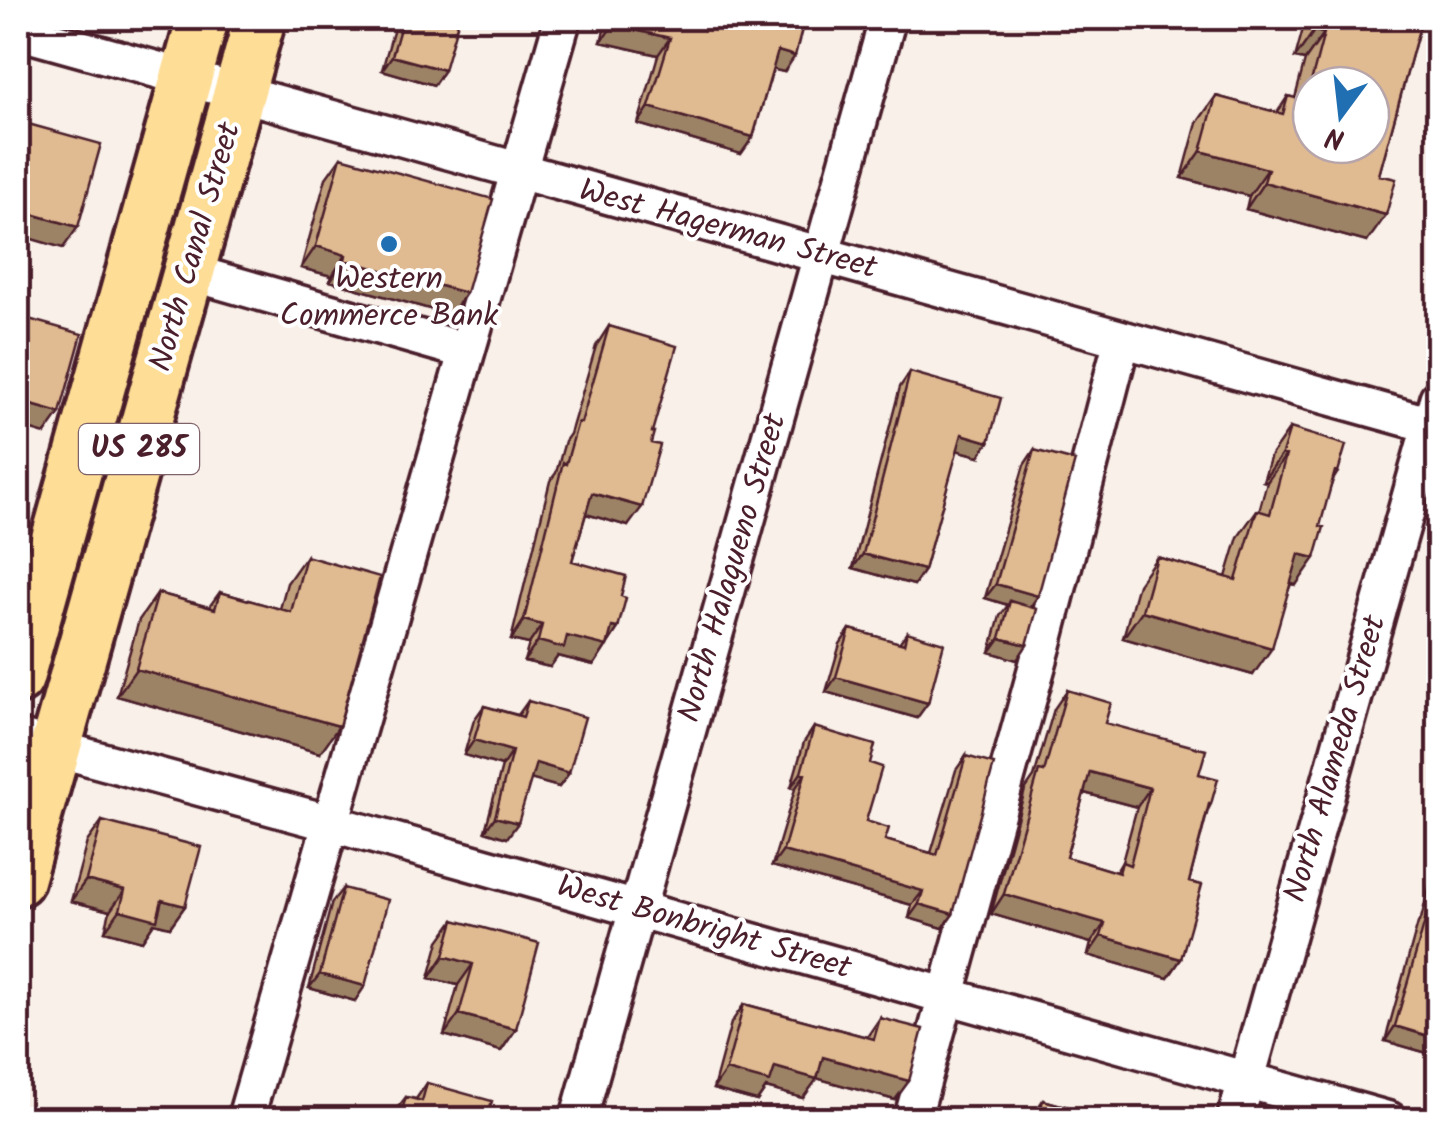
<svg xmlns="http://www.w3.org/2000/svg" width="1456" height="1137" viewBox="0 0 1456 1137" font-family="Kalam,sans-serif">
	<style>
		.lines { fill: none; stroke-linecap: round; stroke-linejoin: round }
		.minor-casing { stroke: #4a1f2b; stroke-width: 42 }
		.highway-casing { stroke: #4a1f2b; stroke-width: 58 }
		.minor { stroke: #fff; stroke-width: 35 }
		.highway { stroke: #fedd96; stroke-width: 50 }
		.wall { fill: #c1a17d; stroke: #4a1f2b; stroke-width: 2.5; fill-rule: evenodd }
		.shaded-wall { fill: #9d8366; stroke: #4a1f2b; stroke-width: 2.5 }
		.building { fill: #e0bb91; stroke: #4a1f2b; stroke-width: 2.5; fill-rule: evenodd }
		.poi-dot { fill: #1f6fb2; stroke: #fff; stroke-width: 4 }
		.labels { text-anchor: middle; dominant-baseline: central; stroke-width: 8; stroke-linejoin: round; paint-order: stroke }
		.shield { fill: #fff; stroke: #80626b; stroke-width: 2.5 }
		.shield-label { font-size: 30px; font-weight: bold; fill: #4a1f2b }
		.street-label { font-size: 32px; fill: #4a1f2b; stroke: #fff }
		.poi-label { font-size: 32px; fill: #4a1f2b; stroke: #fff }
	</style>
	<rect width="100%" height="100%" fill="#f9f1e9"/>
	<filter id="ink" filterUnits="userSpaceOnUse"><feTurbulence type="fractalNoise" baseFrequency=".01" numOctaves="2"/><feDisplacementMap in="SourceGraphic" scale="20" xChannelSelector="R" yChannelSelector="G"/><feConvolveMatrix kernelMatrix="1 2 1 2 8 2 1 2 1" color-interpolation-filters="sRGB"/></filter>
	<g filter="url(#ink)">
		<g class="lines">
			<defs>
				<path id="minor" d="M18,31L1438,427
					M189,272L466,351
					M18,738L330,823L1389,1120
					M245,1120L563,18
					M578,1120L888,18
					M912,1120L1043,645L1122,340
					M1235,1120L1438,398"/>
				<path id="highway" d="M18,678L203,18
					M18,880L260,18"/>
			</defs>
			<use href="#minor" class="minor-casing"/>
			<use href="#highway" class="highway-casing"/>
			<use href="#minor" class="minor"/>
			<use href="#highway" class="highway"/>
		</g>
		<path class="wall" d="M397,18H459L434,85L382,70Z
			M607,18H805L784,72L773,69L753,137L741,154L638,124L658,55L601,42Z
			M1306,18H1422L1379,175L1367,242L1246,209L1249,196L1182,178L1197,123L1216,96L1277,113L1288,96L1295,98L1305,60L1295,58Z
			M341,157L466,293L451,315L330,281L332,276L301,268L326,178Z
			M609,326L652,432L628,526L586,514L572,561L621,596L618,628L594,665L558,656L550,667L524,661L529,644L511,640L550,481L556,473L565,441L570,434L596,346Z
			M910,372L979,456L957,450L924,570L914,585L853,568L900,387Z
			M1290,428L1338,472L1333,480L1296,585L1291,584L1253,675L1123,638L1138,584L1157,557L1226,577L1238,537L1257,510L1259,511L1267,482L1263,481L1271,455Z
			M1034,450L1030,607L1017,660L990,652L1000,616L1008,605L985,598L1024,465Z
			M306,556L320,753L117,696L139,620L158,593L209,607L220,592L280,609L287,583Z
			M850,629L899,643L907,632L917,718L826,692L840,644Z
			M1067,690L1105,723L1199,774L1211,804L1208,810L1189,882L1181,959L1168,978L1088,955L1091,943L991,914L1025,790L1034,777L1054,709ZM1084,793L1137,807L1122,862L1116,872L1066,857Z
			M528,701L569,773L559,787L531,779L507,838L485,831L502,766L464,755L474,720L484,706L518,715Z
			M814,727L870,763L866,821L885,840L931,853L956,770L966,756L953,914L943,928L909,918L912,905L772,866L795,789L791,787L804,742Z
			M102,821L185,906L170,927L154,923L142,941L105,931L110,911L71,901L87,842Z
			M1438,852V1056L1385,1041L1418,923L1421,919Z
			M343,888L355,1001L309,988L332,902Z
			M454,920L516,1029L501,1051L444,1035L458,985L429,978L439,941Z
			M744,1004L867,1037L880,1018L895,1100L817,1078L803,1098L766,1088L757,1101L713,1089L731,1023Z
			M427,1083L486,1120H393L395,1111L406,1097L416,1099Z
			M1043,1100L1115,1120H1032L1033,1115Z"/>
		<path class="shaded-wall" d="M613,25L670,38L658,55L601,42Z
			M1314,31L1324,33L1305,60L1295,58Z
			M778,51L795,56L784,72L766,68Z
			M392,56L444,70L434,85L382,70Z
			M649,107L753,137L741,154L638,124Z
			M1201,151L1268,169L1249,196L1182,178Z
			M1264,182L1386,215L1367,242L1246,209Z
			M18,210L78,227L63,248L18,235Z
			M316,246L346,255L332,276L301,268Z
			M345,260L466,293L451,315L330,281Z
			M18,401L60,413L45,434L18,426Z
			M962,434L989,442L979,456L952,449Z
			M1282,454L1286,455L1267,482L1263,481Z
			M592,493L642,507L628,526L579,512Z
			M863,554L924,570L914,585L853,568Z
			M1299,554L1315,558L1296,585L1280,581Z
			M996,584L1038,596L1028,610L1010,601L1008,605L985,598Z
			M1142,611L1272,648L1253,675L1123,638Z
			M524,620L542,625L529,644L511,640Z
			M612,627L618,628L594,665L558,656L550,667L524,661L538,641Z
			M1000,638L1027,645L1017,660L990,652Z
			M136,669L339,726L320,753L117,696Z
			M836,677L928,703L917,718L826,692Z
			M474,740L512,751L502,766L464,755Z
			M536,763L569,773L559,787L526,778Z
			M1090,772L1150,788L1137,807L1077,791Z
			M801,773L805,774L795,789L791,787Z
			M495,817L518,823L507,838L485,831Z
			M783,851L923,891L912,905L772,866Z
			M86,880L125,890L110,911L71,901Z
			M1004,894L1105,923L1091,943L991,914Z
			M162,900L185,906L170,927L154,923L142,941L105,931L120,910Z
			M919,904L953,914L943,928L909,918Z
			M1101,936L1181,959L1168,978L1088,955Z
			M444,956L473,964L458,985L429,978Z
			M320,974L365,986L355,1001L309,988Z
			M459,1014L516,1029L501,1051L444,1035Z
			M1395,1026L1438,1039V1056L1385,1041Z
			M823,1057L909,1081L895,1100L809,1076Z
			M775,1067L817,1079L803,1098L766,1088L757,1101L713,1089L726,1070Z"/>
		<path class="building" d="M403,18H459L444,70L392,56Z
			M615,18H805L795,56L778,51L753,137L649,107L670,38L613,25Z
			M1318,18H1422L1379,175L1396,179L1386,215L1264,182L1268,169L1201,151L1216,96L1283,114L1288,96L1306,101L1324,33L1314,31ZM1311,85H1371V145H1311Z
			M21,122L101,144L78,227L18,210V136Z
			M341,157L493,199L466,293L345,260L346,255L316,246Z
			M18,316L82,334L60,413L18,401Z
			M609,326L677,346L652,432H654L651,443L660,445L642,507L592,493L572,561L626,576L621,596L626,598L618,628L612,627L607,646L567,636L564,648L538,641L542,625L524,620L563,462L566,464L578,422L581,423Z
			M910,372L1001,398L989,442L962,434L924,570L863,554Z
			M1290,428L1346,445L1338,472L1335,471L1320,526L1324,527L1315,558L1299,554L1272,648L1142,611L1157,557L1236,580L1257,510L1270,514L1286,455L1282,454Z
			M1034,450L1075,461L1038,596L996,584Z
			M306,556L380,577L339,726L136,669L158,593L215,609L220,592L291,612Z
			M1010,601L1037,609L1027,645L1000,638Z
			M850,629L904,644L907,632L944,643L928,703L836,677Z
			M1067,690L1111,703L1105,723L1206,750L1199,774L1218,779L1211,804H1209L1189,882L1202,885L1181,959L1101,936L1105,923L1004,894L1039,771L1044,772ZM1090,772L1150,788L1130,865L1122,862L1119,873L1066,857Z
			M528,701L585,717L569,773L536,763L518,823L495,817L512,751L474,740L484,706L523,717Z
			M814,727L875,745L870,763L882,767L866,821L889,828L885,840L937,855L966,756L994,764L953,914L919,904L923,891L783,851L805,774L801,773Z
			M102,821L201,847L185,906L162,900L157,920L120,910L125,890L86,880Z
			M1438,876V1039L1395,1026Z
			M343,888L388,900L365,986L320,974Z
			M454,920L539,943L516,1029L459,1014L473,964L444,956Z
			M744,1004L874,1039L880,1018L923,1029L909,1081L823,1057L817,1079L775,1067L770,1082L726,1070Z
			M427,1083L492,1101L486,1120H399L406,1097L422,1101Z
			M1043,1100L1115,1120H1038Z"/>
	</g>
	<circle class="poi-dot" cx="389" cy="244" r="10"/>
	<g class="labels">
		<rect class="shield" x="79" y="424" width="120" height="50" rx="8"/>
		<g class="shield-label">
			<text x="139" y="449">US 285</text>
		</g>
		<g class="street-label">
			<text transform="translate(728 230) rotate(15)">West Hagerman Street</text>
			<text transform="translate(196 247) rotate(-74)">North Canal Street</text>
			<text transform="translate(733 568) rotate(-74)">North Halagueno Street</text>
			<text transform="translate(1336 759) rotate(-74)">North Alameda Street</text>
			<text transform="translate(704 928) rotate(16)">West Bonbright Street</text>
		</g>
		<g class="poi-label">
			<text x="389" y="279">Western<tspan x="389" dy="37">Commerce Bank</tspan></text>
		</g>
	</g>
	<rect width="1456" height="1137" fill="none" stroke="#fff" stroke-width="60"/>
	<rect x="30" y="30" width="1396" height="1077" fill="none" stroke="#4a1f2b" stroke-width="4" filter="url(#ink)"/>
	<g transform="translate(1341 115) rotate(195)"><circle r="48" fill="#ffffff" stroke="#b7a5aa" stroke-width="2.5"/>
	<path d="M0-8L18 38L0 25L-18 38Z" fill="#1f6fb2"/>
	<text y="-15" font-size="28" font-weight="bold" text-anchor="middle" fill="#4a1f2b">N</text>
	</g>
</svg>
